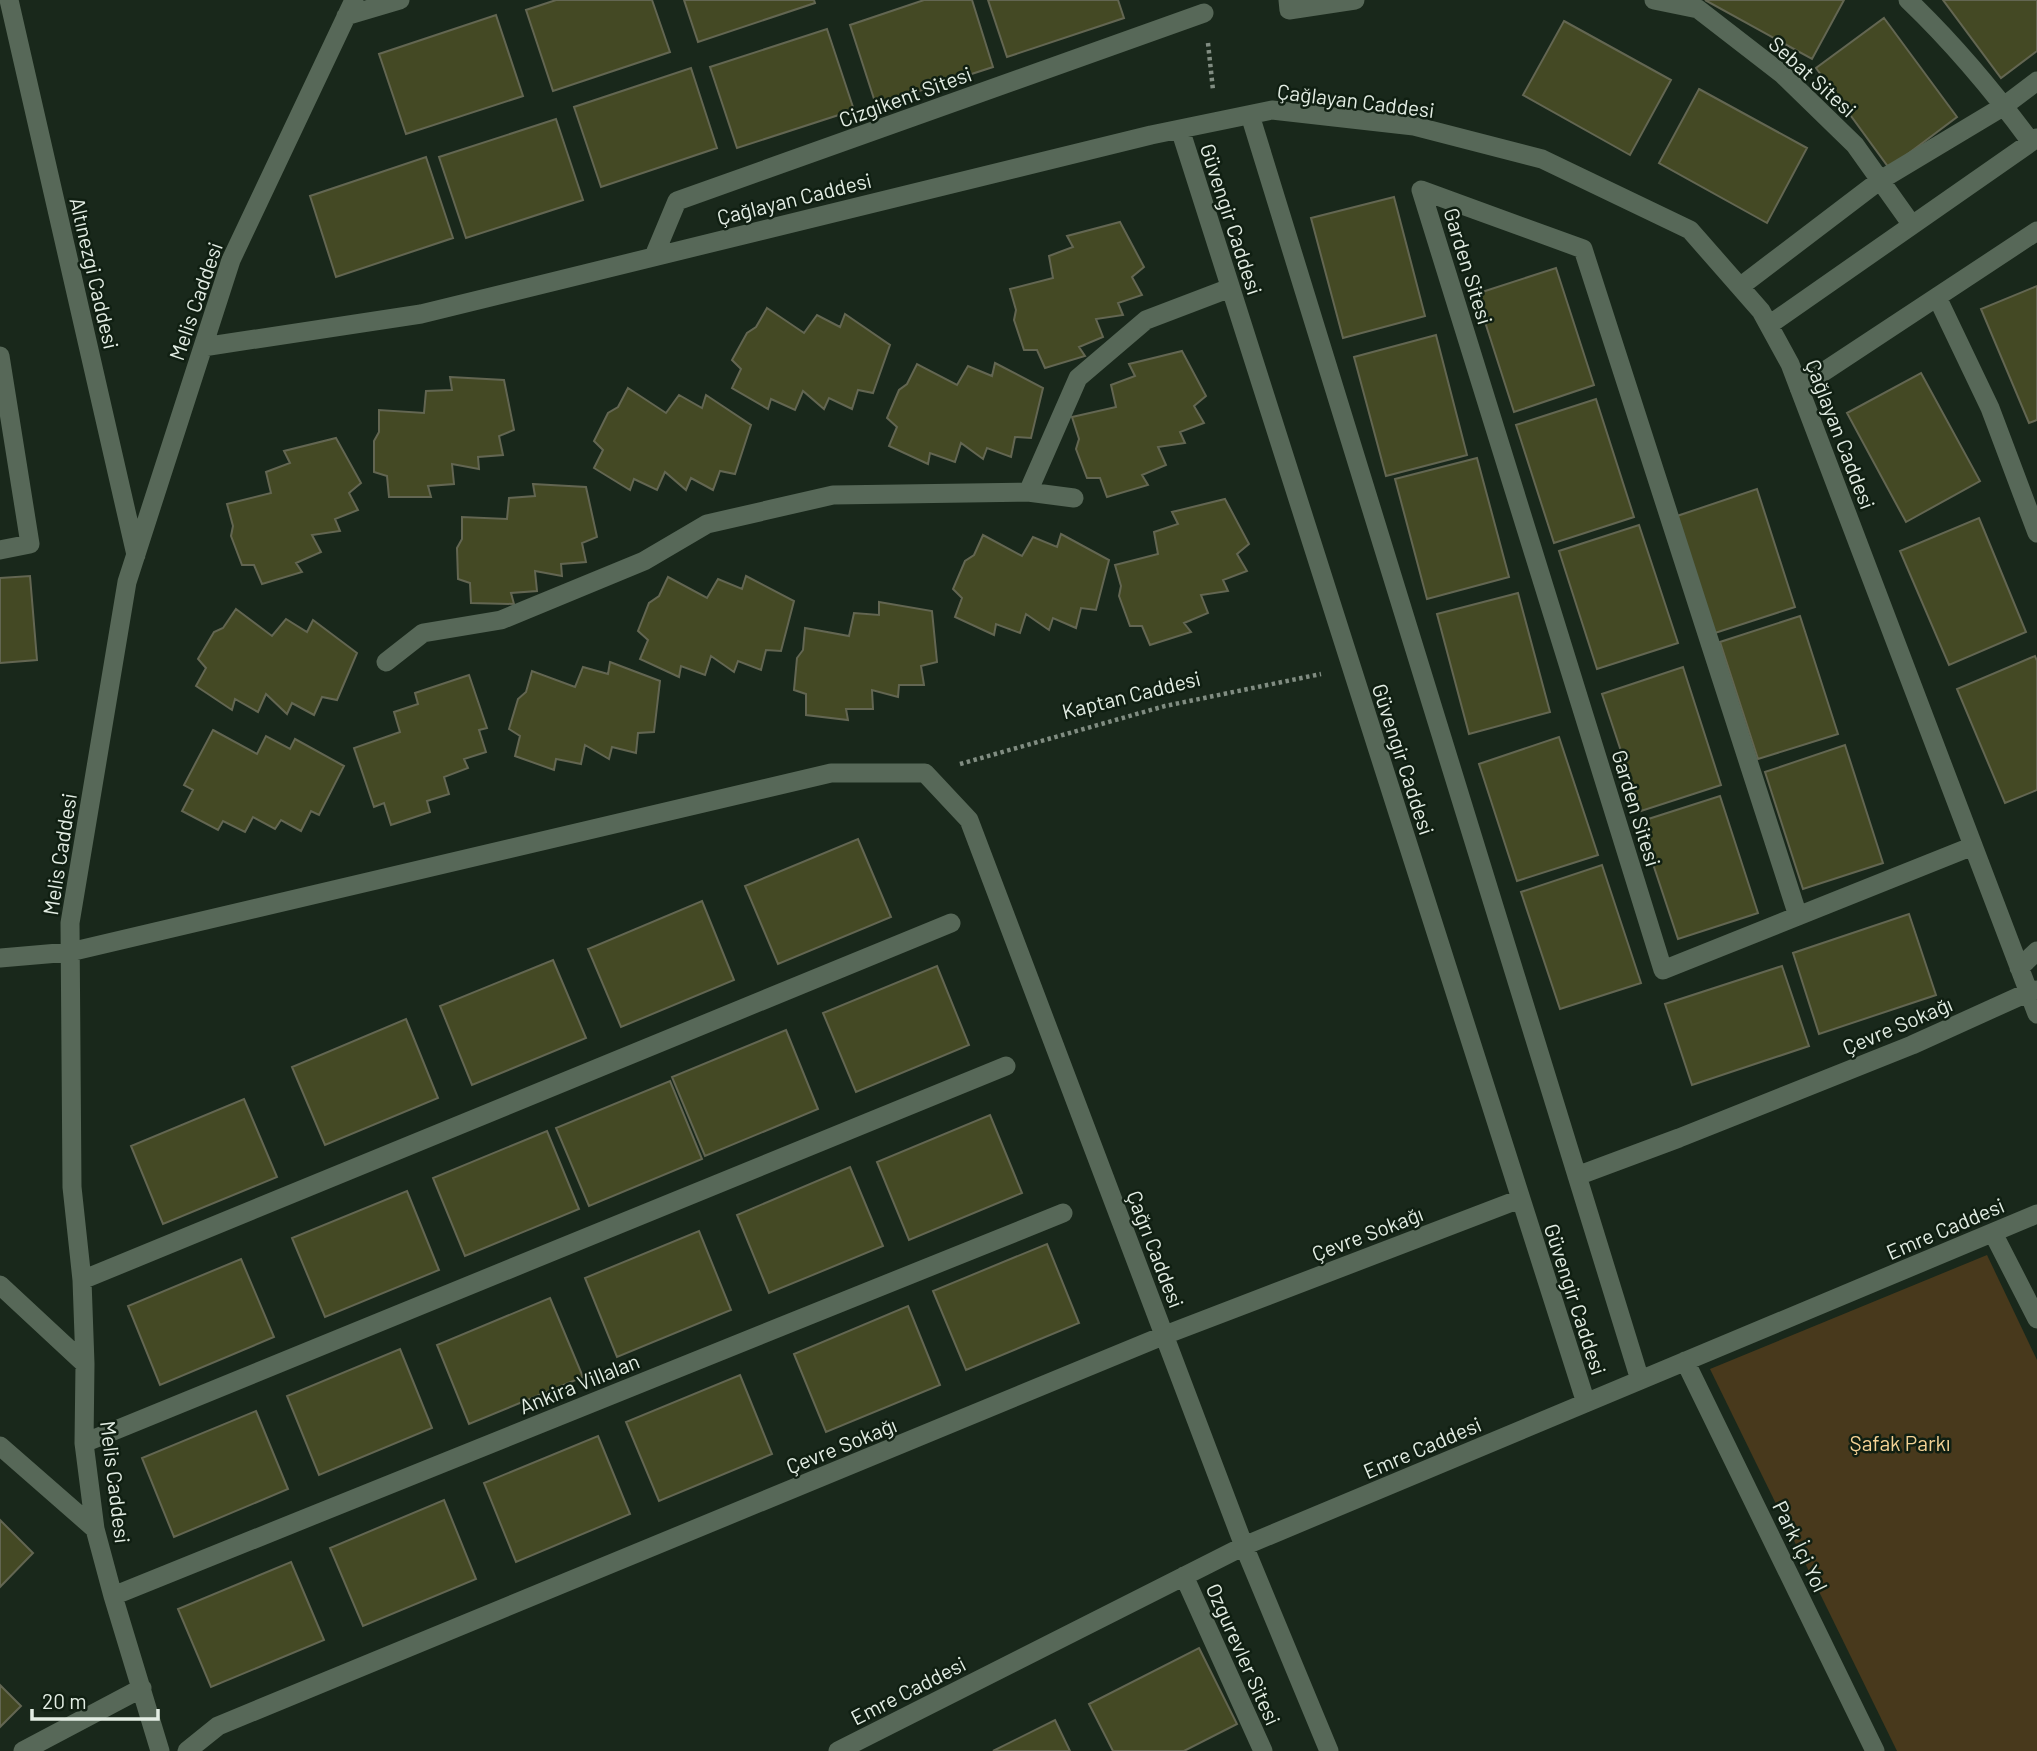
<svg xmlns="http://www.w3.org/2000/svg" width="2037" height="1751" viewBox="0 0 2037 1751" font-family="Barlow,sans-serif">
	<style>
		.green { fill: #48391c }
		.building { fill: #444924; stroke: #636652; stroke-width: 2 }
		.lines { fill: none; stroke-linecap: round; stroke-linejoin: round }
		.path { stroke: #818d82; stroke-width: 4.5; stroke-dasharray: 3.5 3.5; stroke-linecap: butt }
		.minor { stroke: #576858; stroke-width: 19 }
		.labels { text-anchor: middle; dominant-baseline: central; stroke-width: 5; stroke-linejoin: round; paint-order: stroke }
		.street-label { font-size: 21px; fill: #e3ede4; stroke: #101f12 }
		.park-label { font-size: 21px; fill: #f4d295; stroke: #101f12 }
	</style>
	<rect width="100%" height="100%" fill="#19281b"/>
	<path class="green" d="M1987,1255L2037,1360V1751H1897L1710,1369Z"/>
	<path class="building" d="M556,0H652L670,52L553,91L526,10Z
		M684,0H814L815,3L698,42Z
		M924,0H972L993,67L876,105L850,25Z
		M988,0H1118L1124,18L1007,57Z
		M1705,0H1844L1812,59Z
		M1943,0H2037V51L2001,78Z
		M496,15L523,96L406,134L379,54Z
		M1884,18L1957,117L1889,168L1816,68Z
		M1564,21L1671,80L1630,155L1523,95Z
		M827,29L854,110L737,148L710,67Z
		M691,68L717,148L601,187L574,107Z
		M1699,89L1807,148L1767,223L1659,163Z
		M556,119L583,200L466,238L439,157Z
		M426,157L453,238L336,277L310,196Z
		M1394,197L1425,316L1343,338L1311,218Z
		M1120,222L1144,267L1132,277L1142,295L1118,303L1123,315L1096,319L1103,337L1079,347L1085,356L1045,368L1037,350H1024L1014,320L1016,310L1010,289L1053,278L1049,256L1073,247L1067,236Z
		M1556,268L1594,385L1514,412L1476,294Z
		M2037,286V420L2029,423L1981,309Z
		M767,308L804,333L817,315L840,327L845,314L890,345L873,393L858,390L852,409L829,398L824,409L803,391L795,410L771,399L768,409L732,388L741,369L732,360L747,333L756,327Z
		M1436,335L1467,455L1386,476L1354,357Z
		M1182,351L1206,396L1194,406L1204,423L1180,432L1185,443L1158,447L1166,465L1142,475L1148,485L1107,497L1100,478H1087L1076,449L1079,439L1072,417L1116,407L1111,385L1135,376L1129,364Z
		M995,363L1043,388L1031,438L1015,437L1011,457L987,448L983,459L961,443L955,462L930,453L928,464L889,446L897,427L887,418L899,390L907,384L917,364L957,385L968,366L992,376Z
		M1921,373L1980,481L1906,522L1847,413Z
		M450,377L504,380L514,430L499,436L503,455L478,457L479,469L452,464L454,484L428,486L431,497H389L387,476L374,472V441L379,432V410L424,413L426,391L452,390Z
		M628,388L666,413L679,395L702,408L706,395L751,425L735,474L720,471L713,490L691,478L686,490L665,472L657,490L634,479L630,490L594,468L603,450L594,441L608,413L618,407Z
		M1596,399L1634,517L1554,543L1516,425Z
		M336,438L361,483L349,493L358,510L335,519L340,531L312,535L321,552L296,563L302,572L262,584L254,565H242L231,536L233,526L227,504L271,493L266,472L290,463L284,451Z
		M1477,458L1509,577L1427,599L1395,479Z
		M533,484L586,487L597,537L582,543L586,562L561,564L562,576L535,571L537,591L511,593L514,604L471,603L470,583L458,579L457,548L462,539V517L507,519L509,498L535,496Z
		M1757,489L1795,607L1715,633L1677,516Z
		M1225,499L1249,544L1237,554L1247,571L1223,580L1228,591L1201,595L1208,613L1184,623L1191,632L1150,645L1142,626H1130L1119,596L1121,586L1115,565L1158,554L1154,532L1178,524L1172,512Z
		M1979,518L2026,632L1949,665L1900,551Z
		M1639,525L1678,643L1597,669L1559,551Z
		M1061,534L1109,560L1096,610L1081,608L1076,628L1053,618L1049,630L1026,614L1020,633L996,624L994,635L955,617L962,598L953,589L965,561L974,555L983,535L1022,556L1033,537L1057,547Z
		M30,576L37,660L0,663V578Z
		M746,576L794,601L781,651L766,650L761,670L738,661L734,672L711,656L705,675L681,666L679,677L640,659L648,640L638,631L649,603L659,596L668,577L707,598L718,579L742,589Z
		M1518,593L1550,712L1469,734L1437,614Z
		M879,602L932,611L937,662L921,666L924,685H899L898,697L872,690L873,709H846L848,720L806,715V694L794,690L797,658L803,650L805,628L849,636L854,613L879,615Z
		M236,609L272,636L286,619L307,632L313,620L357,653L337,700L322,697L314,715L292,703L287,714L266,694L258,712L235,699L232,710L196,686L206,668L198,659L214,632L223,628Z
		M1800,616L1838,734L1758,759L1720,642Z
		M2035,656L2037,661V790L2005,803L1957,689Z
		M610,662L660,681L654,732L638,733L636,753L612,747L609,759L585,745L581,764L556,759L554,770L515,756L520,736L509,729L518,699L526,692L532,671L575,687L583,667L608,674Z
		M1683,667L1721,785L1641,811L1602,694Z
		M469,675L487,728L479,730L486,752L464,759L468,768L444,777L449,794L427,801L430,812L391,825L384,803L374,807L354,748L400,732L394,712L418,704L415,693Z
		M213,730L257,754L266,736L290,749L295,739L344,766L319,815L311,811L301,831L281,820L275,829L253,817L245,832L223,821L218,830L182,811L193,790L184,785Z
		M1559,737L1598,855L1517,881L1479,764Z
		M1845,745L1883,863L1803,889L1765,772Z
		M1720,796L1758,913L1678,939L1639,822Z
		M858,839L891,917L778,964L745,886Z
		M1602,865L1641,983L1560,1009L1521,892Z
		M702,901L734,980L621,1027L588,949Z
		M1909,914L1936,995L1819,1034L1793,953Z
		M553,960L586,1038L472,1085L440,1006Z
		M937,966L969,1045L856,1092L823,1013Z
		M1782,966L1809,1046L1692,1085L1665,1004Z
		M406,1019L438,1098L325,1145L292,1067Z
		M786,1030L818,1109L705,1156L672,1077Z
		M670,1081L702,1159L589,1206L556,1128Z
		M244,1099L277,1177L163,1224L131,1146Z
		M990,1115L1022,1193L909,1240L877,1162Z
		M547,1131L579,1209L465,1256L433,1178Z
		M850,1167L883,1246L769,1293L737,1215Z
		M407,1191L439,1270L325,1317L292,1238Z
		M699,1231L731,1310L617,1357L585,1278Z
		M1047,1244L1079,1323L966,1370L933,1291Z
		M241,1259L274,1337L160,1385L128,1306Z
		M550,1298L583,1377L469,1424L437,1345Z
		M908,1306L940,1385L826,1432L794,1354Z
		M400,1349L432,1428L319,1475L287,1396Z
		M740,1375L772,1454L659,1501L626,1422Z
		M256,1411L288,1489L174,1537L142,1458Z
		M598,1436L630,1514L516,1562L484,1483Z
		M444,1500L476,1579L363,1626L330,1548Z
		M0,1520L33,1553L0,1587Z
		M291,1562L324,1640L211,1687L178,1609Z
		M1199,1648L1237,1724L1184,1751H1113L1089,1704Z
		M0,1685L21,1706L0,1727Z
		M1055,1720L1070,1751H993Z"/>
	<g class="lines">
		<path class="path" d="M1208,43L1213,90
			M960,764L1165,706L1321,674"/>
		<path class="minor" d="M9,0L136,555
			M1288,0L1289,10L1355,0
			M1654,0L1698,9L1782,74L1855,145L1912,225
			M1908,0C1953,43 1994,92 2031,142
			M346,16L400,0
			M1250,115L1640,1380
			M1180,129L1586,1403
			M654,256L677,201L1204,13
			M1741,286L1879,181L2004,106L2037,81
			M1937,297L1990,408L2037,533
			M1769,325L2037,138
			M203,347L421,314L1151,135L1272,110L1414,126L1542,159L1690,230L1761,311L1790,364L2037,1014
			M0,356L30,544L0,550
			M1799,388L2037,231
			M1028,492L1074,498
			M386,662L423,633L501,620L644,561L707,524L833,495L1028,492L1078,378L1146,320L1230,288
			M1798,916L1583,249L1421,190L1663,970L1973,846
			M0,958L70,952L831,773H925L969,820L1244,1546L1329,1751
			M2019,968L2037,951
			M1577,1176L1679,1138L1912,1045L2029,992L2037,990
			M1993,1233L2037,1319
			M82,1280L951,923
			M0,1285L85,1364
			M1685,1361L1875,1751
			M84,1443L1006,1066
			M0,1446L95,1529
			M1184,1576L1263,1751
			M113,1596L1063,1213
			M23,1751L142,1688
			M160,1751L113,1596L95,1529L84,1443L85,1364L82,1280L72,1187L70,923L127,582L231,260L354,0
			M187,1751L218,1726L1165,1335L1520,1199
			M838,1751L1244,1546L2037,1214"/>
	</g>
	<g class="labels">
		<g class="street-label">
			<text transform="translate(1813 76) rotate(42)">Sebat Sitesi</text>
			<text transform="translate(905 96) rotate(-20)">Cizgikent Sitesi</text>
			<text transform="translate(1356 100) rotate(7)">Çağlayan Caddesi</text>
			<text transform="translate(794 198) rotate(-14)">Çağlayan Caddesi</text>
			<text transform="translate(1232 219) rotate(72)">Güvengir Caddesi</text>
			<text transform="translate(1469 266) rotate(73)">Garden Sitesi</text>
			<text transform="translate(95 273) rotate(77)">Altınezgi Caddesi</text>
			<text transform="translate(195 301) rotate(-71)">Melis Caddesi</text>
			<text transform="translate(1841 434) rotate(69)">Çağlayan Caddesi</text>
			<text transform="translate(1131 694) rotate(-14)">Kaptan Caddesi</text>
			<text transform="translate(1404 759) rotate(72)">Güvengir Caddesi</text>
			<text transform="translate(1637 808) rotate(73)">Garden Sitesi</text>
			<text transform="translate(59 854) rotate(-81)">Melis Caddesi</text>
			<text transform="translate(1897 1025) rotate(-23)">Çevre Sokağı</text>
			<text transform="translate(1945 1228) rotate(-23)">Emre Caddesi</text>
			<text transform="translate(1367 1233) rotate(-21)">Çevre Sokağı</text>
			<text transform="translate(1156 1249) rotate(69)">Çağrı Caddesi</text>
			<text transform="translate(1576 1299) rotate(72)">Güvengir Caddesi</text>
			<text transform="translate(579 1383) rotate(-22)">Ankira Villalan</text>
			<text transform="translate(841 1445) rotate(-22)">Çevre Sokağı</text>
			<text transform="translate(1422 1447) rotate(-23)">Emre Caddesi</text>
			<text transform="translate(116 1482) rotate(83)">Melis Caddesi</text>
			<text transform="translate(1801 1546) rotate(64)">Park İçi Yol</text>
			<text transform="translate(1244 1654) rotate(66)">Ozgurevler Sitesi</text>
			<text transform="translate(908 1690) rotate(-27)">Emre Caddesi</text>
		</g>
		<g class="park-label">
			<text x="1900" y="1442">Şafak Parkı</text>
		</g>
	</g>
	<path d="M32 1709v10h126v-10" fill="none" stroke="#e3ede4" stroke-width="3.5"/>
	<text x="42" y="1709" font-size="21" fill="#e3ede4" stroke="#101f12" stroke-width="5" paint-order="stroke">20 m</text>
</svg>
